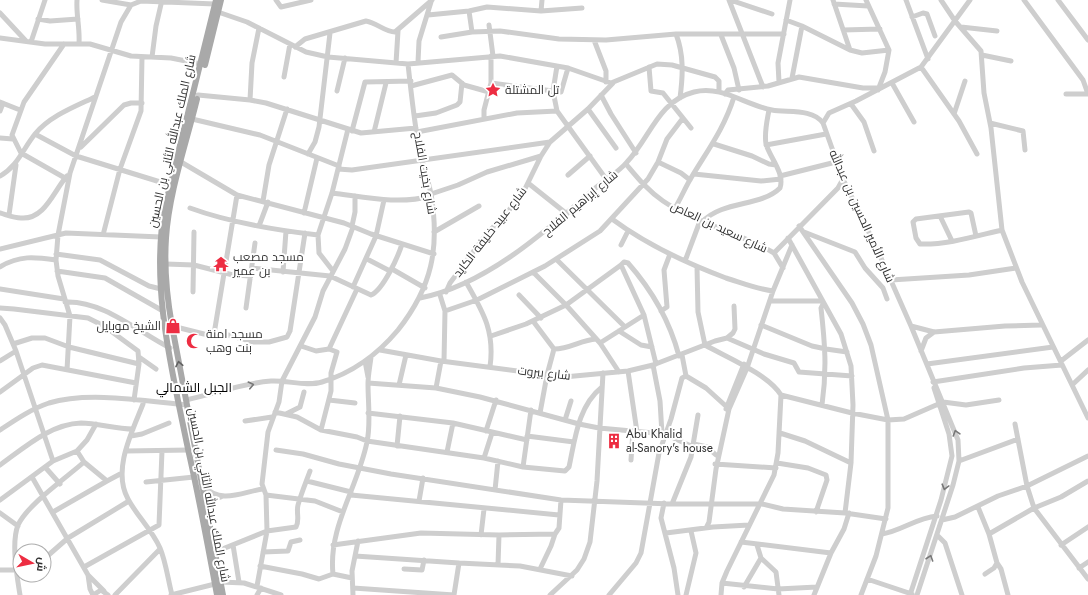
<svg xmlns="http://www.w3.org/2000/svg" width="1088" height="595" viewBox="0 0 1088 595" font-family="Jost,Cairo,sans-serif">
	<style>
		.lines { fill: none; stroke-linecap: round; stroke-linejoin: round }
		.minor { stroke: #cecece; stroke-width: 5 }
		.major { stroke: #a9a9a9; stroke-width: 6 }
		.oneway { stroke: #616161 }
		.oneway2 { stroke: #787878 }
		.labels { text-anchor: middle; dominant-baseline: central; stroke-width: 4; stroke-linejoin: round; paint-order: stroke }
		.poi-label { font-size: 12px; fill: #313131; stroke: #fff; text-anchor: start }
		.street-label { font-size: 12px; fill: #313131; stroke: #fff }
		.neighbourhood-label { font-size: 13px; fill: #000; stroke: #fff }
	</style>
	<rect width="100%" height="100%" fill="#fff"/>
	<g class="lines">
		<path class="minor" d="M77,0C76,15 80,28 79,43
			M102,0L131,5
			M276,0L281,7L311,0
			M729,0L763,87
			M730,0L772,14
			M833,0L850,50
			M866,0L889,50L885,72L878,90
			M906,0L928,59
			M941,0L955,21L981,51L984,93L991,128L1002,230L1022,282L1088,418
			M1024,0L1083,80L1088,94H1066
			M1058,0L1088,40
			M834,4L868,6
			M469,11L472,32L500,31L559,39L606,40L676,34H784
			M541,11L582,8
			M218,12L247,22L306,52L328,57L408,64L500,56L568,68L611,83L657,64L672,65L715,77L719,81V91
			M0,13L26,41
			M428,15L469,11L487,7L541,11L542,0
			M912,17L923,13L927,14L935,36
			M38,19L50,21L78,19
			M786,20L802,26L850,50L862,53L889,50
			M489,25L493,56
			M961,27L997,31
			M843,30L880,29
			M676,34C684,55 683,75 680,98
			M721,35L734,68L739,90
			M441,37L472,32
			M0,38L45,44H90L131,56L171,58L201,64
			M594,40L606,71V82
			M31,42L45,0
			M64,44L24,102L12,135L21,153L65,178
			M295,47L305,39L366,21C377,23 385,32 395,32L432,0
			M982,55L1011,61
			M152,57L156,26L162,0
			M418,62L419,41L431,2
			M396,63L398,31
			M557,66L553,91L557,111
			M649,67L651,91L663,93L691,128
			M921,67L959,121L977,154
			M284,77L290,44
			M792,78L802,26
			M779,82L778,63L790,0
			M491,83L561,92L568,68
			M892,83L914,122
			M411,86L452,75L464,85L489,92
			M337,91L345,58
			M725,94L728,90L768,86L799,77L863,88H879
			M198,95L250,100L266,103L361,133L416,128
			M601,95L611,114L636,153
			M250,100L252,63L259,28
			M0,102L20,110
			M851,104L864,122L874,151
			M588,109L616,148
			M0,111L3,103
			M954,114L965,81
			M415,116L436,113L457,105L460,102L462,83
			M192,119L260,135L339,166
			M484,119V110L491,83V56
			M990,123L1023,131L1025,150
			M352,131L365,82L411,81
			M374,132L386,83
			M417,132L517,113L557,111L606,179
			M35,134L76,156L170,185
			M0,138L13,139
			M714,144L752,156L769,164L776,165
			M766,145L826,134
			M81,147L124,105L131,103H142
			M308,154L315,142L319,127L330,33
			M181,162L237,195L344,223L371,234L434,254
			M658,162L681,173L690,180
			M626,164C637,177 648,191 663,201C697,224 739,232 774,253L838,188L843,179
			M338,169L352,170L550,142
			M694,174L761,181L781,179
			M568,175L590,156
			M0,176C17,167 23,149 35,134C50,116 74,107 95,97
			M780,176L836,162
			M528,183L567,214
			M332,193C365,197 398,205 431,196
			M431,194L458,185L487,172L541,156
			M263,201L269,165L287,109
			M190,208C231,223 275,230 318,235
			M675,208C681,198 685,188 691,178C707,151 724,129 734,97
			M0,213C7,215 14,218 21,218C45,220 54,190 67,176
			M304,213L317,158
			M9,215L16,165
			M940,216L952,241
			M612,219C647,245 686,263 726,278C742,283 757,289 773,291
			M702,222C723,200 761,207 780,188C785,173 770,158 766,144C764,133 767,121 769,110
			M259,226L268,202
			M352,226L355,212V196
			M799,226L852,303L863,324L871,345L888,420V508L876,556L861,595
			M434,232L479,206
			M804,232L855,252L865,268L883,288L887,299
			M103,235L120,169L141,111L142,57
			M976,236L971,213L969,212L916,219L913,222L916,238L920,244C947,245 976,236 1002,230
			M788,238L841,334L851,366L853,405L851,463L845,513
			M621,245L628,231
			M0,249L66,233L161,237
			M774,253L783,268
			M56,254L100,260L149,286L161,289
			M367,259L390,271
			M556,259L625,327
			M685,261L700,221
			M166,264L194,265L233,275L251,276
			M621,265L624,262L628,263C651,289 670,322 679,356
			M0,267C19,255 35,257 56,260
			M697,267L698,312L705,345C726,357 768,374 781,395L778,453L774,475L727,571L722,583L721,595
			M252,268L330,276L371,295C383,290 398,257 402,244
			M392,269L425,288
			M57,271L105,278L163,311
			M333,271L319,253L318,235L332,193L348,129
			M283,272L286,231
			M533,272L566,305L600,343L644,315
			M891,280L969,275L1016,268
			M466,282C483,312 495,331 490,367
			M353,287L376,236L384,200
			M0,289L64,299
			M193,292L194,232
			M446,292L450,283L485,236L521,197L541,156L550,142L588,109L613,83
			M440,295L445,311L444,361
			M519,295L541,318
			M420,298C484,286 545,232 592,191C603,181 618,173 627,162C650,138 658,101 694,92C722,85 745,105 772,110C787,113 812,108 823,123
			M770,301H821
			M65,302C103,300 138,332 170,348
			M0,308L14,309L88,318L104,326L138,351L139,364L134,400
			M246,308L255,243
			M445,311L477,300L545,266L600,231L648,179L658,162L667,139L683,118
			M661,311L667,307L664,270L670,254
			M0,318L5,325L16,351L53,461
			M533,321L554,349C570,349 581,340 596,339
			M761,325L812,346L826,349L847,352
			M172,326L204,334L228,335L254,342H269L287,337L290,331L305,233
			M911,326L934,332L1005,326L1041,325
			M619,331L641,345L652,347
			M214,334L237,195
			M491,336L526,324L566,305L621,265L644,315L656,364
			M727,338L764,354L794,363L799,372L852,376
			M600,343L619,372
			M13,344L32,338H45L69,347L139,364
			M301,346L316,351L329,349L337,352L331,373V391L321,430
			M329,349L357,289
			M380,350L441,361L564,377L628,371L653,365L715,341L727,338L733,333L735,329L734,306
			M921,351L926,338L934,332
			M682,355L686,376L706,388L728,408
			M139,357L156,369
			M0,361L16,351
			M365,361L368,377
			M1061,361L1088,340
			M927,364L1053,347
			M653,365L660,401L662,434
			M67,370L70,316L58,276L56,260L58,235L70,173L121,22L131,5L141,1L215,4
			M628,371L637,432
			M933,382L1024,368L1062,365
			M368,383L436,388L480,397L579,424L599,428L665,434L693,447
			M399,385L406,355
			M1072,385L1088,370
			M436,388L441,361
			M0,392L33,368L42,365L136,383
			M781,395L852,413L888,420L904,419L943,402L966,405L999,400
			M186,400C214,394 243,383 271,381C288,380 306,387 322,382C352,373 378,354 398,330C432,287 440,248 431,194C428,179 422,163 419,148C414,120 411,92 408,64
			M329,400L355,403
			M143,404C132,432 112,470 128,499C137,516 152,530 160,548C166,562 168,580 172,595
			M822,405C827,369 825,344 821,308L823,304
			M726,409L744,364
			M275,412L297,417L321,430L357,437L367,441L484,458L523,467L565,471L569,467C575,439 578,406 602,387
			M368,413L453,423L527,440
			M540,413L547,375L554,349
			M286,414L300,407L304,392
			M565,420L571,401
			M245,421L272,417
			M1015,424L1027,486L1088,456
			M0,430C15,420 31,409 49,403C88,391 145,401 187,405
			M486,431L496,400
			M780,433L805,441L851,463
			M131,436L142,434L169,423
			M527,436L574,442
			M694,444L707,447L716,455
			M397,446L400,416
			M276,450L303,454L339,464L391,474L561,500L672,504H762L783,509L845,513L886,519
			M77,451L84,462L107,481L122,473
			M126,451L189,450
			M447,452L453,423
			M484,458L492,433
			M631,460L633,431
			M959,461L1018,439
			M777,463L808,468L826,475L827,480L816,512
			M715,464L776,468
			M0,465C24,448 50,424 81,423C98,423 115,429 133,429
			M45,467L60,484
			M523,467L531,410
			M32,477L88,575
			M307,481L351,492
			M146,482L194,477
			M203,486C221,504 240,493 262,489
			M495,490L498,461
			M351,495L559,515
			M0,500L53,461L77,451L87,440L96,424
			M419,501L423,478
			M206,502L221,497
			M664,503L661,518L674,568L678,595
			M672,504L691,457L698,415
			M978,507L989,534L997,563L994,568L985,574
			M53,512L107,481
			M343,512L315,501L266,495L262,484L268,432L279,402L282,381L315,317L323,291L345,249L353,227
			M0,513L18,526
			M942,520L955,517L998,496L1027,486L1034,508L1088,579
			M706,528L709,522L716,469L729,409L747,368L773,291L792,245
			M666,533L713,527L749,525
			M882,534C901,531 916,518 937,516
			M989,534L1034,508L1061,497L1088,481
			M481,535L484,509
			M937,535L945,543L962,595
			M741,542L831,553
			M233,545L239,582
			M333,545L421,533L499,535L555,534L559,528L561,500
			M757,545L761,558L776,572L779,595
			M1061,545L1088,527
			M215,552L267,531L296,527C300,520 296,513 298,505C301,494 306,482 310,471
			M263,552L288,551L291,542L300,540
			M355,556L459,563L454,595
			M44,559L68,538L129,501
			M459,563L520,566L572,576
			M997,563L1001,569L1008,595
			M498,565L499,535
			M260,566L302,574L319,579L333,574
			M84,567L159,525L162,451
			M1079,568L1088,562
			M404,569L422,570L424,560
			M540,569L551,546L555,534
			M0,570H20
			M352,578L333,574C328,527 358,487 367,442C371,424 368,403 368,384C368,375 370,366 371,357
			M867,579L912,594
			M221,582L244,583L281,595
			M722,583L778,589L817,587
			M257,586L267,531L266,495
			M744,587L761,558
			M353,588L454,595
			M20,595C17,576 11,543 18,525C28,504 66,478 84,462
			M93,595L90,589L88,575L104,591
			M93,595L101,590L108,595
			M115,595L160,549
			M171,595L215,584
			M257,595L261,588
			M353,595L352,571L358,541
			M550,595L577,570L584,559L590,542L597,481L603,373
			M609,595L636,563L641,553L659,453L671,419L682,378L686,376
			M686,595L696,553L691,531
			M814,595L831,553L844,529L849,513
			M910,595L941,500L952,456L949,434L934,388
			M917,595L953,485L959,461L958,440L911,326L877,249L843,179L823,123L829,113L856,101L921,67L970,0"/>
		<path class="major" d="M216,0L165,206C150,286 172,370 188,449C199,497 208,546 217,595
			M205,65L221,0
			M197,99C186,144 169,192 166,238C164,268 167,298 172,326L223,595"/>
	</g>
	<defs><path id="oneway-chevron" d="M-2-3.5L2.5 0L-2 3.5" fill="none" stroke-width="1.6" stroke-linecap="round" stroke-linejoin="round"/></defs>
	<use class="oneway" href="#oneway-chevron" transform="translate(179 364) rotate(-101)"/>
	<g class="oneway2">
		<use href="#oneway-chevron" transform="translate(251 385) rotate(-13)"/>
		<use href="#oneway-chevron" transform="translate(956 433) rotate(-107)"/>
		<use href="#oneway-chevron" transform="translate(945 487) rotate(105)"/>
		<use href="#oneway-chevron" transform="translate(930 558) rotate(-71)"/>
	</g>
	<defs>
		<symbol id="sight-bare" viewBox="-9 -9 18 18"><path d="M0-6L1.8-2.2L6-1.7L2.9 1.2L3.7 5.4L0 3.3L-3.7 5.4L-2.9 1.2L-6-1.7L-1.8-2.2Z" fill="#ed2d42" stroke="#fff" stroke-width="2.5" paint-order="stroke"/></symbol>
		<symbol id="temple-bare" viewBox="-9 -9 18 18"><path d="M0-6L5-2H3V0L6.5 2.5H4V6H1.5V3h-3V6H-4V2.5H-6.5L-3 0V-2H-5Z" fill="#ed2d42" stroke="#fff" stroke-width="2.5" paint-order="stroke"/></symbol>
		<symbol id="shop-bare" viewBox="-9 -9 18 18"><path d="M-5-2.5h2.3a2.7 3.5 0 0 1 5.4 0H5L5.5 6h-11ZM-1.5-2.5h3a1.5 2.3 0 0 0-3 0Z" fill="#ed2d42" stroke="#fff" stroke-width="2.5" paint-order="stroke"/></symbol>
		<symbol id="mosque-bare" viewBox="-9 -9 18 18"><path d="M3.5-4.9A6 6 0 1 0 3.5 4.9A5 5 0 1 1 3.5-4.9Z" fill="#ed2d42" stroke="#fff" stroke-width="2.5" paint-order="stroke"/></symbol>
		<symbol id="building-bare" viewBox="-9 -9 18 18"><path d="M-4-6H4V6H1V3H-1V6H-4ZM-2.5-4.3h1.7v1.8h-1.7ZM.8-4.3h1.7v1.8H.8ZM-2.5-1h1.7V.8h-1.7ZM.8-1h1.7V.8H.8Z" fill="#ed2d42" stroke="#fff" stroke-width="2.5" paint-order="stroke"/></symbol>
	</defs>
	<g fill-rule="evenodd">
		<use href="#sight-bare" x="482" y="79" width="22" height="22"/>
		<use href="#temple-bare" x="210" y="253" width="22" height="22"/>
		<use href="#shop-bare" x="162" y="315" width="22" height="22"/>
		<use href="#mosque-bare" x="183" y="330" width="22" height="22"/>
		<use href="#building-bare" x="603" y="430" width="22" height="22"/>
	</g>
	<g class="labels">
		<g class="poi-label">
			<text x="505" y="90">تل المشتلة</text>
			<text x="233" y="257">مسجد مصعب<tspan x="233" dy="14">بن عمير</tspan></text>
			<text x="161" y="326" text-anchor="end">الشيخ موبايل</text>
			<text x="206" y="334">مسجد امنة<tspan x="206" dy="14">بنت وهب</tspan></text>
			<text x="626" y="434">Abu Khalid<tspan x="626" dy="14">al-Sanory's house</tspan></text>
		</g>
		<g class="street-label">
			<text transform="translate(172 141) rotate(-77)">شارع الملك عبدالله الثاني بن الحسين</text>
			<text transform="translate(425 173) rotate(80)">شارع بخيت الفلاح</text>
			<text transform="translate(580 203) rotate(-40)">شارع إبراهيم الفلاح</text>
			<text transform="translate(862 216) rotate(66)">شارع الأمير الحسين بن عبدالله</text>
			<text transform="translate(719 227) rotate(25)">شارع سعيد بن العاص</text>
			<text transform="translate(490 232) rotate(-52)">شارع عبيد خليفة الكايد</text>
			<text transform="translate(544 373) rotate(6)">شارع بيروت</text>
			<text transform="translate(209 495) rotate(79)">شارع الملك عبدالله الثاني بن الحسين</text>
		</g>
		<g class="neighbourhood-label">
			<text x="194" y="387">الجبل الشمالي</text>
		</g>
	</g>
	<g transform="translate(32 563) rotate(99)"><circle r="19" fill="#ffffff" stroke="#adadad"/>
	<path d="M0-3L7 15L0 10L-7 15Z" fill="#ed2d42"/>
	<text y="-6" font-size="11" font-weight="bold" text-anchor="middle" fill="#313131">ش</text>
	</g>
</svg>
